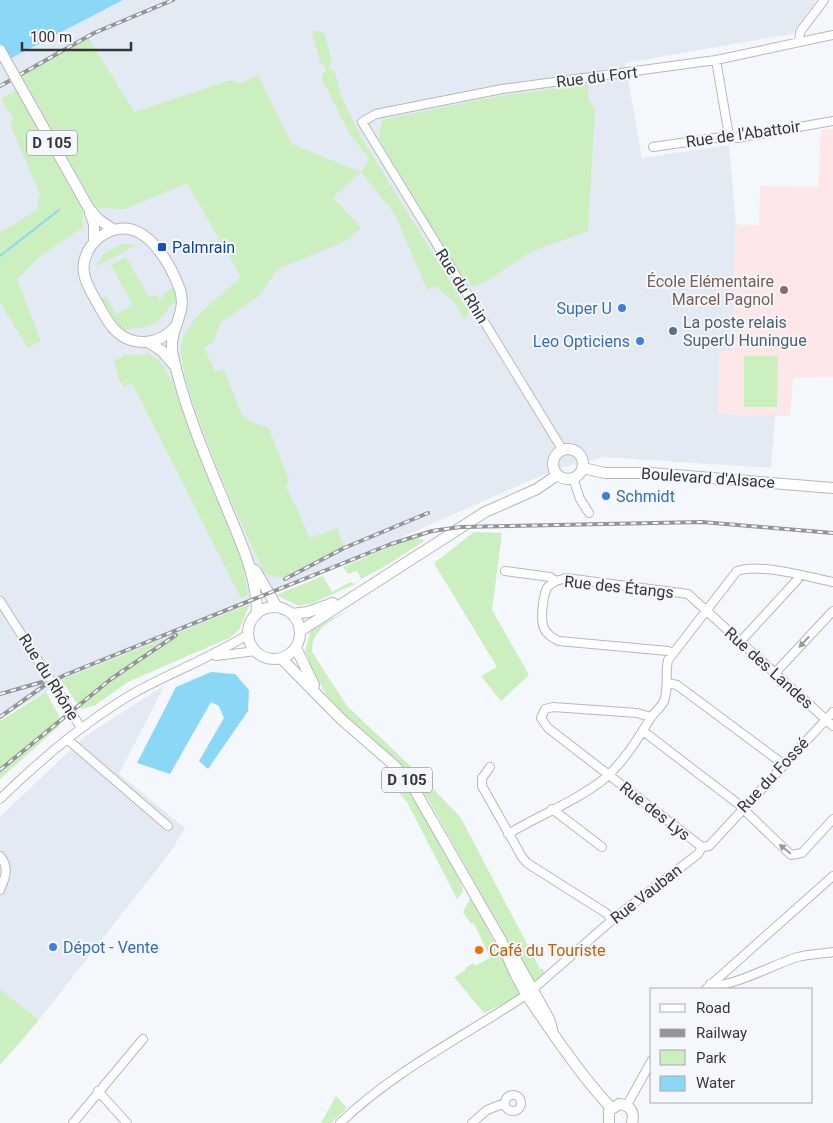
<svg xmlns="http://www.w3.org/2000/svg" width="833" height="1123" viewBox="0 0 833 1123" font-family="Roboto,sans-serif">
	<style>
		.built { fill: #e3eaf4 }
		.education { fill: #fde7e8 }
		.green { fill: #ccefbf }
		.water { fill: #8ad7f6 }
		.lines { fill: none; stroke-linecap: round; stroke-linejoin: round }
		.stream { stroke: #8ad7f6; stroke-width: 2 }
		.minor-casing { stroke: #b6b8bc; stroke-width: 10 }
		.major-casing { stroke: #b6b8bc; stroke-width: 12 }
		.minor { stroke: #fff; stroke-width: 8 }
		.major { stroke: #fff; stroke-width: 10 }
		.rail-casing { stroke: #929497; stroke-width: 4 }
		.rail { stroke: #f4f7fb; stroke-width: 2; stroke-dasharray: 5.5; stroke-linecap: butt }
		.major-bridge-casing { stroke: #b6b8bc; stroke-width: 12; stroke-linecap: butt }
		.major-bridge { stroke: #fff; stroke-width: 10 }
		.oneway { fill: #9a9a9c }
		.transit-dot { fill: #1a4fb4; stroke: #f4f7fb; stroke-width: 2 }
		.education-dot { fill: #8d6e63; stroke: #f4f7fb; stroke-width: 2 }
		.shop-dot { fill: #3f7fe0; stroke: #f4f7fb; stroke-width: 2 }
		.service-dot { fill: #5c6f8a; stroke: #f4f7fb; stroke-width: 2 }
		.food-dot { fill: #e8710a; stroke: #f4f7fb; stroke-width: 2 }
		.labels { text-anchor: middle; dominant-baseline: central; stroke-width: 4; stroke-linejoin: round; paint-order: stroke }
		.shield { fill: #f4f7fb; stroke: #6e7072; stroke-width: 1 }
		.shield-label { font-size: 15px; font-weight: bold; fill: #353638 }
		.street-label { font-size: 16px; fill: #353638; stroke: #f4f7fb }
		.transit-label { font-size: 16px; fill: #164399; stroke: #f4f7fb; text-anchor: start }
		.education-label { font-size: 16px; fill: #785e54; stroke: #f4f7fb; text-anchor: end }
		.shop-label { font-size: 16px; fill: #366cbe; stroke: #f4f7fb; text-anchor: end }
		.service-label { font-size: 16px; fill: #4e5e75; stroke: #f4f7fb; text-anchor: start }
		.food-label { font-size: 16px; fill: #c56008; stroke: #f4f7fb; text-anchor: start }
	</style>
	<rect width="100%" height="100%" fill="#f4f7fb"/>
	<path class="built" d="M123,0H816L792,34L625,63L642,158L729,145L736,225L732,351L720,352L718,414L775,415L771,468L604,457L556,469L250,604L61,680L46,692L0,718V64Z
		M165,685L119,774L185,828L171,851L39,1020L0,989V817L84,737Z"/>
	<path class="education" d="M833,129V377L793,378L790,416L718,414L720,352L732,351L736,224L759,226L760,186L818,187L821,130Z"/>
	<path class="green" d="M312,31H320L325,35L332,62L329,65L331,70L335,71L340,94L361,137L469,312L464,320L457,305L435,286L427,290L395,214L361,172L333,197L361,228L348,240L278,269L258,297L220,323L213,342L204,347L215,372L224,370L242,415L251,422L268,427L289,480L286,486L310,538L337,528L344,546L282,578L265,574C248,540 171,372 182,341C192,313 221,297 241,277L187,183L125,209L96,208L21,75L89,38L134,112L231,80L239,84L258,75L292,144L361,172L369,159L348,131L322,79V73L326,72L324,65L320,62Z
		M588,84V98L595,110L588,231L530,252L484,283L473,287L468,280L465,282L379,139L382,120L495,97Z
		M16,90L83,210V227L42,255L17,279L41,341L28,348L0,303V233L37,210L40,194L10,125L13,119L1,99Z
		M124,244L136,245L96,267C102,253 110,248 124,244Z
		M126,257L149,297L157,295L160,300L165,297L163,293L174,287L179,300C168,305 165,316 155,323C145,330 132,326 120,332L99,300L106,296L116,313L118,314L133,305L111,265Z
		M147,352L161,363L173,383L242,559L248,595L241,598L132,383L124,387L118,378L114,360L122,358L123,355H144Z
		M744,356H778L777,407H744Z
		M474,532L502,533L492,610L529,675L501,701L481,676L497,667L434,563Z
		M419,538L424,541L387,565L361,579L357,571L348,574L343,567L404,541Z
		M323,576L332,592L350,582L355,584L313,603L299,606L276,595Z
		M250,604L239,630L231,637L128,682L94,706L81,709L61,680Z
		M353,608C334,620 311,627 312,652L347,706L419,774L461,818L540,969L542,968L546,974L536,982H531L428,799L397,761L342,712L327,696L308,662L309,660L305,651L311,629Z
		M46,692L59,716V726L0,779V721Z
		M389,770C419,790 436,832 451,864C456,874 462,881 463,892L457,899L407,802L384,775Z
		M471,897L519,990V994L514,999L484,1013L454,977L466,970L465,968L474,963L475,966L490,958L474,923L471,924L463,912Z
		M0,989L39,1020L0,1065Z
		M336,1096L347,1108L331,1123H321Z"/>
	<path class="water" d="M0,0H123L0,64Z
		M211,672L235,674L249,690L248,711L208,769L199,761L224,718L219,706L211,702L170,774L137,763L176,687Z"/>
	<g class="lines">
		<path class="stream" d="M0,256L59,210"/>
		<defs>
			<path id="minor" d="M799,42L800,32L824,0
				M716,60L729,136
				M653,147L729,136L737,138L833,121
				M562,449L362,122L376,114L502,89L716,60L833,35
				M573,478L580,499L589,513
				M505,571L550,577L556,581L566,578L688,594L833,726
				M556,581C553,583 549,585 547,588C543,596 540,620 544,628C547,635 553,638 559,641L668,651L673,654
				M0,601L81,728
				M741,641L797,580L798,575
				M216,656L256,651
				M775,673L833,611
				M668,683L677,685L783,764
				M651,717L637,713L553,707L545,709L541,718L548,728L702,847
				M643,731L737,803L791,855L802,853L833,819
				M67,739L168,826
				M490,767L482,778V786L522,857L527,863L606,913L612,920
				M0,799C41,759 84,722 134,693C172,672 212,657 249,634
				M552,809L602,847
				M508,834C539,815 575,802 604,779C623,763 637,740 650,719C654,712 661,708 664,701C669,687 665,674 668,660L737,571C763,563 807,577 833,582
				M0,856C10,868 5,878 0,890
				M710,984C726,991 778,962 798,957C809,954 822,954 833,952
				M706,989L833,876
				M532,990L612,920L698,854L702,847L709,846L833,712
				M98,1091L127,1123
				M505 1103a8 8 0 1 1 16 0a8 8 0 1 1-16 0Z
				M627,1105L652,1060
				M73,1123L143,1039
				M340,1123C395,1070 463,1037 526,995
				M472,1123L487,1110L505,1103"/>
			<path id="major" d="M23,91L88,207L98,219L114,230
				M90,213L94,224V241
				M174,328C158,345 134,347 117,332C108,324 103,313 98,304C93,295 85,283 84,273C81,253 96,235 114,230C147,220 171,265 180,290C188,314 167,330 173,356C183,403 204,454 223,499C238,537 257,572 257,614
				M148,342L162,351L173,364
				M553 464a15 15 0 1 1 30 0a15 15 0 1 1-30 0Z
				M583,468L605,473H651L833,488
				M255,570L277,607
				M248 633a26 26 0 1 1 52 0a26 26 0 1 1-52 0Z
				M292,614L308,612L333,603
				M300,631L485,512L537,489L557,475
				M296,648L314,685
				M281,658L341,719L395,766L413,787L502,942C515,980 532,1004 554,1035C572,1061 590,1085 611,1108
				M506,948L516,960L549,1019L552,1029
				M609,1123V1111L619,1104C630,1105 635,1112 632,1123"/>
		</defs>
		<use href="#minor" class="minor-casing"/>
		<use href="#major" class="major-casing"/>
		<use href="#minor" class="minor"/>
		<use href="#major" class="major"/>
		<defs>
			<path id="rail" d="M0,86L94,33L173,0
				M285,579L344,548L428,513
				M0,694L42,682
				M0,717L45,685L65,675L391,544L432,531L461,527L702,522L833,533
				M0,770L111,679L176,635"/>
		</defs>
		<use href="#rail" class="rail-casing"/>
		<use href="#rail" class="rail"/>
		<defs>
			<path id="major-bridge" d="M0,50L23,91"/>
		</defs>
		<use href="#major-bridge" class="major-bridge-casing"/>
		<use href="#major-bridge" class="major-bridge"/>
	</g>
	<defs><path id="oneway-solid" d="M-6-.8H1V-3.2L6.5 0L1 3.2V.8H-6Z" transform="scale(1.25)"/></defs>
	<g class="oneway">
		<use href="#oneway-solid" transform="translate(804 642) rotate(133)"/>
		<use href="#oneway-solid" transform="translate(785 849) rotate(-141)"/>
	</g>
	<rect class="transit-dot" x="157" y="242" width="10" height="10" rx="2.5"/>
	<circle class="education-dot" cx="784" cy="290" r="5"/>
	<g class="shop-dot">
		<circle cx="622" cy="308" r="5"/>
		<circle cx="640" cy="341" r="5"/>
		<circle cx="606" cy="496" r="5"/>
		<circle cx="53" cy="947" r="5"/>
	</g>
	<circle class="service-dot" cx="673" cy="331" r="5"/>
	<circle class="food-dot" cx="479" cy="950" r="5"/>
	<g class="labels">
		<g class="shield">
			<rect x="27" y="130.5" width="50" height="25" rx="4"/>
			<rect x="382" y="767.5" width="50" height="25" rx="4"/>
		</g>
		<g class="shield-label">
			<text x="52" y="143">D 105</text>
			<text x="407" y="780">D 105</text>
		</g>
		<g class="street-label">
			<text transform="translate(597 77) rotate(-7)">Rue du Fort</text>
			<text transform="translate(743 134) rotate(-8)">Rue de l'Abattoir</text>
			<text transform="translate(462 286) rotate(58)">Rue du Rhin</text>
			<text transform="translate(708 478) rotate(4)">Boulevard d'Alsace</text>
			<text transform="translate(619 587) rotate(6)">Rue des Étangs</text>
			<text transform="translate(769 668) rotate(42)">Rue des Landes</text>
			<text transform="translate(49 677) rotate(58)">Rue du Rhône</text>
			<text transform="translate(773 775) rotate(-47)">Rue du Fossé</text>
			<text transform="translate(655 811) rotate(38)">Rue des Lys</text>
			<text transform="translate(646 894) rotate(-38)">Rue Vauban</text>
		</g>
		<g class="transit-label">
			<text x="172" y="247">Palmrain</text>
		</g>
		<g class="education-label">
			<text x="774" y="281">École Elémentaire<tspan x="774" dy="18">Marcel Pagnol</tspan></text>
		</g>
		<g class="shop-label">
			<text x="612" y="308">Super U</text>
			<text x="630" y="341">Leo Opticiens</text>
			<text x="616" y="496" text-anchor="start">Schmidt</text>
			<text x="63" y="947" text-anchor="start">Dépot - Vente</text>
		</g>
		<g class="service-label">
			<text x="683" y="322">La poste relais<tspan x="683" dy="18">SuperU Huningue</tspan></text>
		</g>
		<g class="food-label">
			<text x="489" y="950">Café du Touriste</text>
		</g>
	</g>
	<rect x="650" y="988" width="162" height="115" fill="#f4f7fb" stroke="#a8aaad"/>
	<rect x="660" y="1004" width="25" height="8" fill="#ffffff" stroke="#a8aaad"/>
	<text x="696" y="1013" font-size="15" fill="#353638">Road</text>
	<rect x="660" y="1029" width="25" height="8" fill="#929497" stroke="#a8aaad"/>
	<text x="696" y="1038" font-size="15" fill="#353638">Railway</text>
	<rect x="660" y="1050" width="25" height="15" fill="#ccefbf" stroke="#a8aaad"/>
	<text x="696" y="1063" font-size="15" fill="#353638">Park</text>
	<rect x="660" y="1076" width="25" height="15" fill="#8ad7f6" stroke="#a8aaad"/>
	<text x="696" y="1088" font-size="15" fill="#353638">Water</text>
	<path d="M22 42v8h109v-8" fill="none" stroke="#353638" stroke-width="2.5"/>
	<text x="30" y="42" font-size="15" fill="#353638" stroke="#f4f7fb" stroke-width="4" paint-order="stroke">100 m</text>
</svg>
